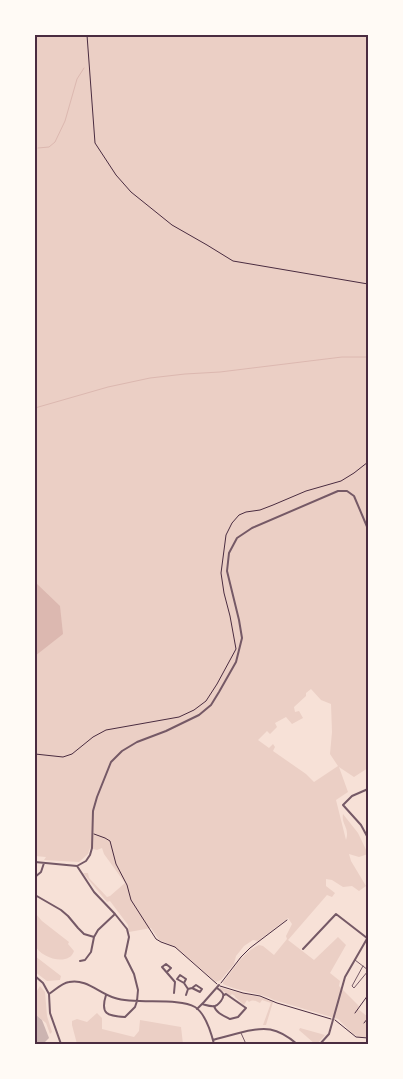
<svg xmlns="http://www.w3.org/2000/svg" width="403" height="1079" viewBox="0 0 403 1079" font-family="'Roboto Condensed',sans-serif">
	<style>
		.green { fill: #ebcfc5; fill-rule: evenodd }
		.water { fill: #dcb8b0 }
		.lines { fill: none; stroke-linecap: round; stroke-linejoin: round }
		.stream { stroke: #dcb8b0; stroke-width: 1 }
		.building { fill: #ccb4b1 }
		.path { stroke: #4a2c40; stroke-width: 1 }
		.service { stroke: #755966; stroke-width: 1 }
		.minor { stroke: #755966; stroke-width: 2 }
		.neatline { fill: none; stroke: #4a2c40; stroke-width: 2 }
	</style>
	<rect width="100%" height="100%" fill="#f7e1d7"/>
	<path class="green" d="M35,35H368V768L354,777L339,767L348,792L336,800L346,840C350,827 341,825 343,814L358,833L368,854L359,857L349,854L351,861L366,886L359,891L352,886L343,887L332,880L326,879V886L335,893L332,897L327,895L288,940L314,960L338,937L346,945L330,973L340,981L339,986L359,1006L358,1009L368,1017V1037H358L353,1034L338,1019L274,1000C258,992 239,992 223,984V982C234,969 243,952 259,945L263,946L274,955L287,939L286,936L292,924L288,918L258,941L253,940L244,946L236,956L234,964L221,980L216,982L174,946L159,940L151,928L129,932L128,925L110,901L107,902L83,873H88L89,878L107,897L110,896L125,883L104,854L102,848L97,850L90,848L88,854L79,862L44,860L46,857L35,856ZM311,689L321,700L331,704L332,732L330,754L338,766L314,782L306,774L273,751L275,747L273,744L269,748L258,740L267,731L270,734L277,727L275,723L286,717L292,724L303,718L299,711L295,712L294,707L306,696V693Z
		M35,913L42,921L69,942L68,944L74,951C69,967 40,958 35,945C33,939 35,920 35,913Z
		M35,956L61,976L60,980L47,981L35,972Z
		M40,986L45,992L47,1016L52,1032L50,1034L46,1023L35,1014V994Z
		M220,987C237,994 256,994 273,1002L266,1025H263L271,1003L262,1000L260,1003C256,1001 253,999 249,1002L247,1000L244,1005L235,997V996L232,994L230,996L220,989Z
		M97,1013L102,1018V1029L134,1037L139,1031L140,1020L181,1027L183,1044H77L72,1025V1021L77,1019L87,1022Z
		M300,1028L325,1035L317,1044H315L299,1030Z"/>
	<path class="water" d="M35,582L60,606L63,634L35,656Z"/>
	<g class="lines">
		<path class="stream" d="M38,148L49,147L55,142L65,121L77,79L84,68
			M35,408L108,387L150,378L185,374L220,372L342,357H368"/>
	</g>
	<path class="building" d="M35,1014L42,1020L49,1038L43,1044H35Z"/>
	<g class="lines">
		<path class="path" d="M87,35L95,143L116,175L131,192L172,225L207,245L233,261L368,284
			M35,754L63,757L72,754L93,737L106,730L179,717L194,710L206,701L217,684L236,649L230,616L224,593L221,573L226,535L232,523L239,515L246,512L260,510L273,505L306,491L341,481L354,473L368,462
			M94,834L105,838L110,841L116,864L127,885L131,900L156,939L161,942L175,947L217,984
			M221,983L241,957L250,948L287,920
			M220,986L243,993L260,996L277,1003L331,1019
			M355,1013L368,995
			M335,1020L356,1037L368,1038
			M364,1023L368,1018"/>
		<path class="service" d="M355,960L368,970
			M363,966L352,986L354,988L368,971
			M241,1033L246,1044"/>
		<path class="minor" d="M368,789L352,796L343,805L361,825L368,838
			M35,862L77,866L86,861L90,855L92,848L93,811L97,797L111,762L122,751L137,742L166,731L199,715L211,705L219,692L236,662L242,638L239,620L227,571L229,553L237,538L252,528L338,491H347L354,496L368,529
			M77,866L94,892L115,914L127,929L129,937L125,956L134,974L138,990L137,1001L135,1007L125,1017C107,1016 100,1014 106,995
			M35,877L41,872L44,863
			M35,895L61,910L68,916L78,928L84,934L94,937
			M303,949L336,914L367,938
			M80,961L85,960L91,952L94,937L98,930L115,914
			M167,972L171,968L166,964L162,967L175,982L174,993
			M35,976L43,983L49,994L50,1013L61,1044
			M184,983L186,979L180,975L177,979L184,983L188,989L186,995
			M188,989L192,988L200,992L202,989L196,985L192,988
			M49,994C55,990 62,983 69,982C86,978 100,994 115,998C136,1005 178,997 195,1007C206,1014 211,1032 214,1044
			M202,1004C206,1005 211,1007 215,1006C218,1005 219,1003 221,1001C226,994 222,992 217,988
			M214,1006C216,1013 224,1016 230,1019L238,1017L246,1008L226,994L224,995
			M197,1009L204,1002L219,985
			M213,1040C222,1037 231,1035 239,1033C265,1026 277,1027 297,1044
			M320,1044L329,1034L345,977L368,937"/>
	</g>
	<rect width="403" height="1079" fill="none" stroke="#fffaf5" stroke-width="72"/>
	<rect x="36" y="36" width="331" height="1007" class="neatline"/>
</svg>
